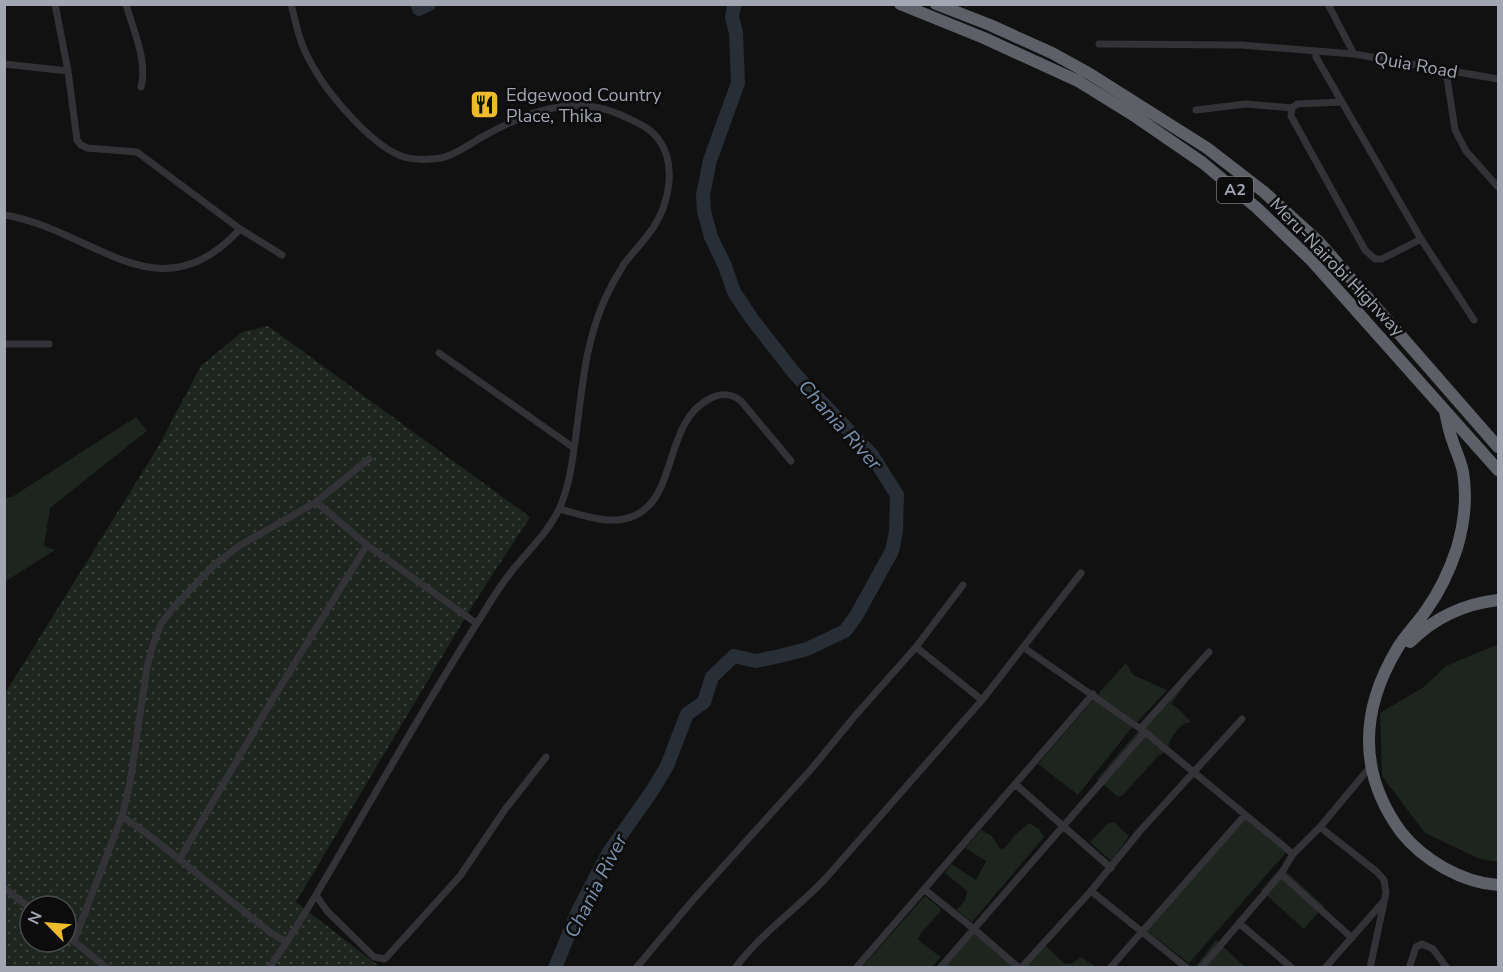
<svg xmlns="http://www.w3.org/2000/svg" width="1503" height="972" viewBox="0 0 1503 972" font-family="'Nunito Sans',sans-serif">
	<style>
		.grass { fill: #1d251e }
		.garden { fill: url(#garden-dots); fill-rule: evenodd }
		.lines { fill: none; stroke-linecap: round; stroke-linejoin: round }
		.river { stroke: #282e35; stroke-width: 14 }
		.street { stroke: #323237; stroke-width: 7 }
		.highway { stroke: #5e6068; stroke-width: 12 }
		.labels { text-anchor: middle; dominant-baseline: central; stroke-width: 5; stroke-linejoin: round; paint-order: stroke }
		.shield { fill: #0c0c0d; stroke: #757881; stroke-width: 1.5 }
		.shield-label { font-size: 16px; font-weight: bold; fill: #a2a6b3 }
		.street-label { font-size: 18px; fill: #a2a6b3; stroke: #0c0c0d }
		.poi-label { font-size: 18px; fill: #a2a6b3; stroke: #0c0c0d; text-anchor: start }
		.water-label { font-size: 20px; font-style: italic; fill: #7991ae; stroke: #0c0c0d }
	</style>
	<defs>
		<pattern id="garden-dots" width="8" height="8" patternUnits="userSpaceOnUse" patternTransform="scale(1.5)"><rect width="8" height="8" fill="#1d251e"/><path d="M2 2h.1M6 6h.1" fill="none" stroke="#3b423c" stroke-width="1.8" stroke-linecap="round"/></pattern>
	</defs>
	<rect width="100%" height="100%" fill="#111112"/>
	<path class="grass" d="M136,417L147,431L50,508L44,546L55,550L6,581L5,589V498L12,497Z
		M1494,646H1498V862L1480,859L1425,833L1382,776L1380,713L1424,687L1446,666Z
		M1126,663L1133,675L1167,690L1137,722L1097,695Z
		M1182,679L1185,685L1171,704L1178,708L1191,722C1179,723 1172,736 1168,746L1142,727Z
		M1094,699L1133,726L1078,795L1038,764Z
		M1139,730L1167,751L1158,756L1122,796L1118,797L1097,779Z
		M1248,815L1290,848L1189,963L1143,928Z
		M1114,822L1129,836L1111,861L1090,842L1107,824Z
		M1029,823L1039,829L1044,837L972,922L957,910L965,900L967,891L945,873L951,864L976,880L986,861L965,848L981,830L992,836L1000,849L1005,848L1014,836Z
		M1281,867L1324,906L1304,929L1261,890Z
		M925,896L940,908V912L921,933L918,939L923,944L941,957L932,967H862Z
		M972,929L1016,968H939Z
		M1216,940L1245,967L1196,966Z
		M1044,944L1065,964L1073,963L1081,957L1096,967L1023,968Z"/>
	<path class="garden" d="M268,326L530,517L471,608L296,902L380,967H5L4,695L158,447L201,366L242,332ZM30,906H66V942H30Z"/>
	<g class="lines">
		<path class="river" d="M418,4L419,9L429,4
			M555,968L578,911L609,852L652,791L667,766L687,714L704,702L712,677L734,656L756,661L780,656L807,649L845,631L856,616L892,551L896,532L897,495L872,455L795,374L752,319L734,292L725,266L711,237L704,211L703,195L710,160L738,83L736,33L732,17L734,7L733,4"/>
		<path class="street" d="M55,4L68,71L77,140L81,145L87,148L137,152L240,229L282,255
			M126,4C133,30 148,61 141,87
			M291,4C296,24 300,44 310,61C325,91 370,144 401,156C413,160 428,160 441,158C455,155 470,144 482,137C525,113 573,93 621,115C634,121 650,127 659,140C677,165 669,204 653,228C644,241 633,252 624,264C617,275 610,288 605,299C584,345 582,393 575,442C572,464 569,486 560,507C551,527 535,544 521,560C508,575 496,592 486,609C426,702 372,800 316,895L327,911L374,957L385,959L460,876L504,811L546,757
			M1331,4L1329,6L1354,54L1498,79
			M1099,44L1241,45L1354,54
			M1316,51V57L1421,239L1474,320
			M4,64L68,71
			M1446,71L1455,130L1466,151L1498,187
			M1341,102L1297,104L1292,108L1291,116L1365,250L1375,259H1382L1421,239
			M1196,110L1246,104L1292,108
			M4,215C94,229 158,319 240,229
			M4,344H49
			M439,353L574,448
			M316,502L367,545L476,623
			M559,509C583,515 612,527 636,515C678,495 664,420 711,398C722,393 731,393 741,401L791,461
			M916,647L963,585
			M1023,647L1145,732L1293,854
			M1141,728L1209,652
			M1015,784L1111,868
			M1320,827L1377,872L1384,880L1386,893L1370,968
			M179,860L274,697L367,545
			M1281,874L1352,938
			M4,888L30,908
			M925,890L974,929L1019,968
			M1091,891L1187,968
			M316,895L287,942L271,933L154,839L122,816L130,783L147,667L153,645L161,624L173,608L214,565L239,546L316,502L369,459
			M1239,923L1292,968
			M66,935L107,968
			M74,941L122,816
			M269,968L287,942
			M636,968L693,900L813,767L854,717L916,647L982,700
			M735,968C761,933 797,909 826,878L982,700L1081,573
			M856,968L1093,694
			M940,968L1145,732
			M1021,968L1091,891L1140,831L1242,719
			M1110,968L1245,815
			M1201,968L1281,874L1293,854L1320,827L1371,766
			M1325,968L1383,902
			M1409,968L1416,947L1422,944L1433,949L1447,968"/>
		<path class="highway" d="M900,4L984,38L1078,81L1136,117L1203,163L1257,208L1312,261L1498,470
			M936,4L990,25L1052,53L1090,74L1207,148L1264,192L1319,242L1498,447
			M1445,411C1447,421 1449,432 1453,442C1456,452 1461,461 1463,472C1467,496 1464,524 1457,548C1450,569 1440,591 1427,609C1418,623 1405,635 1397,649C1360,711 1358,773 1401,832C1423,860 1463,883 1498,885
			M1410,642C1435,617 1463,604 1498,600"/>
	</g>
	<defs>
		<symbol id="restaurant-square" viewBox="-11 -11 22 22"><rect x="-9" y="-9" width="18" height="18" rx="4" fill="#eebb2d" stroke="#0c0c0d"/><path d="M-5-6h1v4h1v-4h1v4h1v-4h1v5L-1.5 .5V6h-2V.5L-5-1ZM5-6V6H3V1.5H1.5Q1.5-4 5-6Z" fill="#111"/></symbol>
	</defs>
	<g fill-rule="evenodd">
		<use href="#restaurant-square" x="468" y="88" width="33" height="33"/>
	</g>
	<g class="labels">
		<rect class="shield" x="1217" y="177" width="36" height="26" rx="4.5"/>
		<g class="shield-label">
			<text x="1235" y="190">A2</text>
		</g>
		<g class="street-label">
			<text transform="translate(1416 65) rotate(10)">Quia Road</text>
			<text transform="translate(1337 267) rotate(46)">Meru-Nairobi Highway</text>
		</g>
		<g class="poi-label">
			<text x="506" y="95">Edgewood Country<tspan x="506" dy="21">Place, Thika</tspan></text>
		</g>
		<g class="water-label">
			<text transform="translate(840 425) rotate(48)">Chania River</text>
			<text transform="translate(596 886) rotate(-63)">Chania River</text>
		</g>
	</g>
	<rect width="1503" height="972" fill="none" stroke="#a2a6b3" stroke-width="12"/>
	<g transform="translate(48 924) rotate(295)"><circle r="28" fill="#0c0c0d" stroke="#484a4f" stroke-width="1.5"/>
	<path d="M0-4.5L10 22L0 15L-10 22Z" fill="#eebb2d"/>
	<text y="-9" font-size="16" font-weight="bold" text-anchor="middle" fill="#a2a6b3">N</text>
	</g>
</svg>
